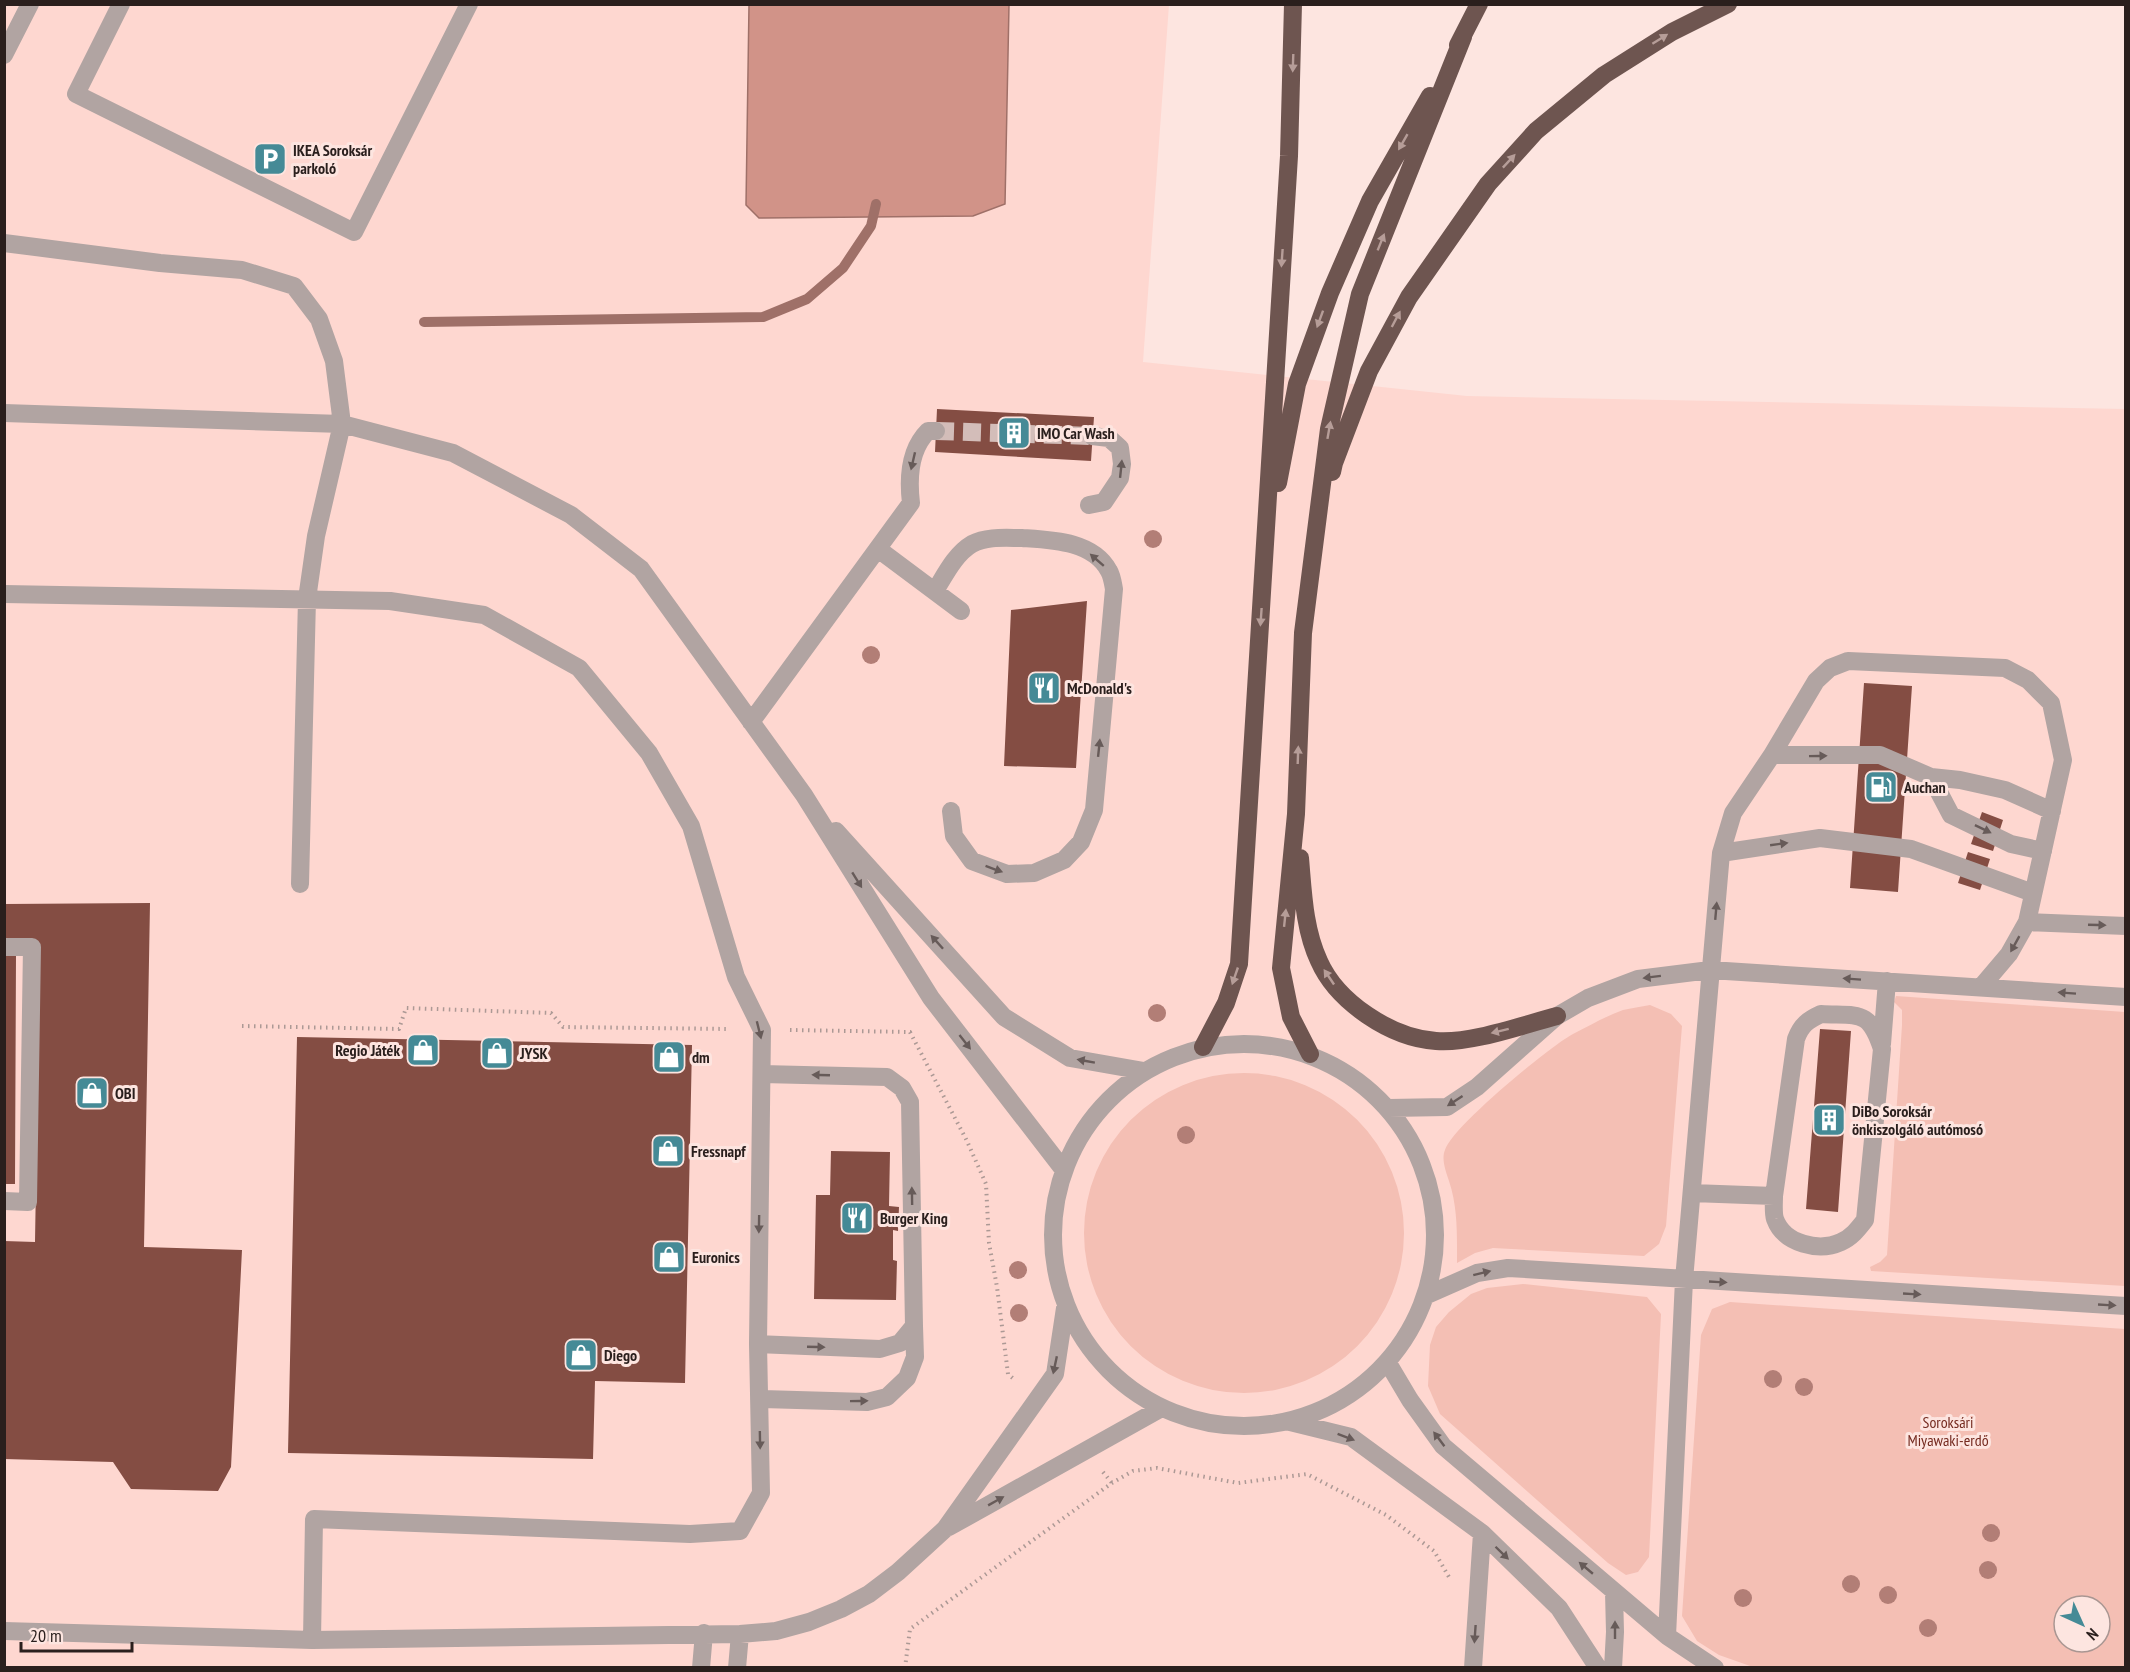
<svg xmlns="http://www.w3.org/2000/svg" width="2130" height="1672" viewBox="0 0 2130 1672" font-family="'PT Sans Narrow',sans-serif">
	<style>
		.built { fill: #fed7d0; fill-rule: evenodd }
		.green { fill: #f4bfb4; fill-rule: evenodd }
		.water { fill: #d19388; stroke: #9f7068; stroke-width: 1.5 }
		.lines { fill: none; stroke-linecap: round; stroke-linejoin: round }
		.stream { stroke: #9f7068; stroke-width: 10 }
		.building { fill: #844d43 }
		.minor-tunnel { stroke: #d3bdb9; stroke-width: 18; stroke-dasharray: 18 9; stroke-linecap: butt }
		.path { stroke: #ac9995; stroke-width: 4; stroke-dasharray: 1.5 4.5; stroke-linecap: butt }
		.minor { stroke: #b1a4a2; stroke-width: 18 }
		.highway { stroke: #6e5550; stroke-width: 18 }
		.tree { fill: #b27e76 }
		.oneway { fill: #b69d98 }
		.oneway2 { fill: #675b59 }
		.labels { text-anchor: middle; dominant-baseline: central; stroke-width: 6; stroke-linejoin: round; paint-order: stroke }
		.poi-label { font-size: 16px; font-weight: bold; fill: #2a1f1d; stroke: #fde5e0; text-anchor: start }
		.park-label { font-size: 16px; fill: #742a1f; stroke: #fde5e0 }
	</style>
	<rect width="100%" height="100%" fill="#fde5e0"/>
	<path class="built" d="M5,5H1169L1143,362L1467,396L2125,409V1667L5,1668ZM2064,1606H2100V1642H2064Z"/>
	<path class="green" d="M1896,996L2125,1012V1286L1871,1271L1870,1267L1880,1262L1887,1255L1902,1025V1010L1894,1002Z
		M1650,1005L1671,1014L1682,1026L1666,1226L1659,1244L1644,1256L1493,1248L1475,1253L1457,1263C1457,1235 1458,1208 1449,1181C1446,1172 1441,1159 1445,1150C1452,1127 1549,1047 1573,1034C1589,1026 1606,1016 1623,1010C1631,1008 1641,1007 1650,1005Z
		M1084 1233a160 160 0 1 1 320 0a160 160 0 1 1-320 0Z
		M1523,1284L1647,1297L1661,1314L1649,1557L1638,1572L1626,1575L1608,1563L1440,1414L1428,1386L1430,1345L1436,1327L1449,1312L1471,1294L1487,1288Z
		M1730,1302L2125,1329V1667H1753L1719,1655L1697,1641L1682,1616L1701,1335L1712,1309ZM2064,1606H2100V1642H2064Z"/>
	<path class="water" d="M749,5H1009L1005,204L973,216L759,218L746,205Z"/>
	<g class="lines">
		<path class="stream" d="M424,322L763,317L807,299L843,268L871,226L876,204"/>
	</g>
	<path class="building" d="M937,409L1094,417L1091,461L935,452Z
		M1087,601L1076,768L1004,766L1011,610Z
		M1864,683L1912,686L1898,892L1850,888Z
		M1982,812L2003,820L1993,851L1971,844Z
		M1968,852L1990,859L1980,890L1958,883Z
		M150,903L144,1247L242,1250L231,1467L218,1491L131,1489L113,1462L4,1459V1241L35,1242L40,944L5,943V904Z
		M4,954H16L15,1184H4Z
		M1820,1029L1851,1031L1838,1212L1806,1209Z
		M297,1037L692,1045L685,1383L595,1381L593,1459L288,1453Z
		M831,1151L890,1152L889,1206L899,1207L898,1231L893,1230V1260L897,1261L896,1300L814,1299L816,1195H830Z"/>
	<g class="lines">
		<path class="minor-tunnel" d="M936,431L1092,436"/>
		<path class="path" d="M242,1026L399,1029L406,1008L551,1013L563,1027L729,1029
			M790,1030L910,1032L967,1141L986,1184L989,1243L997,1287L1008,1374L1015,1380
			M1103,1472L1112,1483
			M905,1668L910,1629L1112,1483L1133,1471L1157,1468L1238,1483L1307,1474L1386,1515L1434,1551L1449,1577"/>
		<path class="minor" d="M121,4L76,94L354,232L469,4
			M4,55L30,4
			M4,243L160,263L242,270L294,286L319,319L334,361L342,424L316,536L307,599L300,884
			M4,413L342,424L453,453L571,515L641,569L804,795L931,998L1063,1169
			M1089,505L1104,502L1120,478L1122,464L1120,448L1109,438L1092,436
			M878,549L961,611
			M935,591C945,575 955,554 972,544C987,536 1006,538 1022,538C1052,540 1093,541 1109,571C1112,576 1113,584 1114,589L1094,810L1081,842L1064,860L1034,873L1007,874L972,861L954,836L951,811
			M4,594L390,601L484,615L579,668L649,753L691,826L736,977L762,1030L758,1344L761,1493L740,1531L690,1534L314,1519L312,1640
			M751,722L911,503C908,478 910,449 928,431H936
			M1772,755L1816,681L1830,668L1848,661L2005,668L2028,680L2051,703L2063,760L2027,922L2009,954L1981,987
			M1931,777L1960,780L2005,790L2052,811
			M836,831L1004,1017L1070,1058L1144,1071
			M1721,853L1820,838L1911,849L2033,893
			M2027,922L2126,926
			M4,947H32L28,1202L4,1201
			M1821,1014C1859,1016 1869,1009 1882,1049L1865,1220C1858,1229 1852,1237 1841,1242C1819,1252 1784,1244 1775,1219C1773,1213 1774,1203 1774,1196L1796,1039C1801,1025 1808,1020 1821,1014Z
			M1053 1235a191 191 0 1 1 382 0a191 191 0 1 1-382 0Z
			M1882,1044L1887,981
			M1389,1108L1447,1107L1477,1087L1557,1016L1588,998L1638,979L1710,970L2126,997
			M1692,1193L1774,1196
			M1427,1295L1477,1273L1508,1268L2126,1306
			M758,1344L880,1349L900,1343L914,1326L910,1102L902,1088L887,1077L762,1074
			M1388,1363L1410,1400L1443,1446L1667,1636L1715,1668
			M759,1399L867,1402L887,1397L907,1378L915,1357L914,1326
			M1290,1422L1351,1437L1482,1533L1559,1608L1598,1668
			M949,1527L1160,1409
			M4,1631L312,1640L740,1634L776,1631L809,1622L841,1609L869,1594L898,1572L945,1529L1055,1374L1065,1308
			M1667,1636L1684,1280L1721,853L1733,813L1772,755H1880L1931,777L1951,815L2011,844L2043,851
			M701,1668L704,1633
			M737,1668L740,1634
			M1473,1668L1482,1533
			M1613,1668L1615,1632L1614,1592"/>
		<path class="highway" d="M1458,45L1479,4
			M1332,472L1334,463L1369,371L1409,297L1488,184L1536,131L1604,75L1672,32L1728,4
			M1278,483L1297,384L1330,293L1370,201L1430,96
			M1300,858C1303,892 1304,929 1319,961C1337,1002 1391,1038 1436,1041C1471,1044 1522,1025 1557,1016
			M1203,1047L1226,1003L1239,964L1289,156L1293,4
			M1310,1054L1291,1017L1281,968L1296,814L1303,633L1329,429L1360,294L1463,37"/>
	</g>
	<g class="tree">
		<circle cx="1153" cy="539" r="9"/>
		<circle cx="871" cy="655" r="9"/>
		<circle cx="1157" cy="1013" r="9"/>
		<circle cx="1186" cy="1135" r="9"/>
		<circle cx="1018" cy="1270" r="9"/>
		<circle cx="1019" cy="1313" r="9"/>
		<circle cx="1773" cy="1379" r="9"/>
		<circle cx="1804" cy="1387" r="9"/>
		<circle cx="1991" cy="1533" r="9"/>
		<circle cx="1988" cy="1570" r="9"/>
		<circle cx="1851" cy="1584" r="9"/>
		<circle cx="1888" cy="1595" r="9"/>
		<circle cx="1743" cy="1598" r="9"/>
		<circle cx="1928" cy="1628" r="9"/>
	</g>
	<defs><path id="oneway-solid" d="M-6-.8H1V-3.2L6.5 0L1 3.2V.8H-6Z" transform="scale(1.5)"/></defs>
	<g class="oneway">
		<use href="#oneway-solid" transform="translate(1660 39) rotate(-32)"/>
		<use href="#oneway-solid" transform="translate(1293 63) rotate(92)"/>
		<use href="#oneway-solid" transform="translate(1403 142) rotate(120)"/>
		<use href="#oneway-solid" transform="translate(1509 161) rotate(-47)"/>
		<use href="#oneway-solid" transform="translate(1381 242) rotate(-68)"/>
		<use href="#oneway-solid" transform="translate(1282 258) rotate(94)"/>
		<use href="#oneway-solid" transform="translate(1320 319) rotate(110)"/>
		<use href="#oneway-solid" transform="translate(1396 319) rotate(-62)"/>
		<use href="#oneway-solid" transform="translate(1329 430) rotate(-80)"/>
		<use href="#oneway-solid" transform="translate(1261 617) rotate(94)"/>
		<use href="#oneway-solid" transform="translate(1298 755) rotate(-88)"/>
		<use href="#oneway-solid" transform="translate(1285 918) rotate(-84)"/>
		<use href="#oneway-solid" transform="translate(1235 976) rotate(109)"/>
		<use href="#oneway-solid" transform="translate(1329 977) rotate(-124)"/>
		<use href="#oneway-solid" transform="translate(1500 1031) rotate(166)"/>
	</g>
	<g class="oneway2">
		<use href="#oneway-solid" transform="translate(913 461) rotate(103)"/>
		<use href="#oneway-solid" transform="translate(1121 469) rotate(-84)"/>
		<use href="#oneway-solid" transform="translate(1097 560) rotate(-139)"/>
		<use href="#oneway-solid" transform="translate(1099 748) rotate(-84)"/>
		<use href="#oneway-solid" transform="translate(1818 756) rotate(-1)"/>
		<use href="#oneway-solid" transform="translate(1983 829) rotate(26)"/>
		<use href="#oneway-solid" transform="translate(1779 844) rotate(-8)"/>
		<use href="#oneway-solid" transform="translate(994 869) rotate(20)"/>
		<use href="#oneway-solid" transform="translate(857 880) rotate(58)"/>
		<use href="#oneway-solid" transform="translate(1716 911) rotate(-85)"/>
		<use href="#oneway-solid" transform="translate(2097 925) rotate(2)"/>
		<use href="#oneway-solid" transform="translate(937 942) rotate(-132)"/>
		<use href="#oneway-solid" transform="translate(2015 944) rotate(119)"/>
		<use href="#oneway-solid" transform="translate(1652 977) rotate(173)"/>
		<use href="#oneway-solid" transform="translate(1852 979) rotate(-176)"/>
		<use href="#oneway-solid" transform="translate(2067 993) rotate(-176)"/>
		<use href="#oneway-solid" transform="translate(759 1030) rotate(76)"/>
		<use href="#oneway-solid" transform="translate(965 1042) rotate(52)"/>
		<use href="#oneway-solid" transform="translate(1086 1061) rotate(-170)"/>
		<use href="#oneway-solid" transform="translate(821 1075) rotate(-178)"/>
		<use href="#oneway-solid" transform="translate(1455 1101) rotate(147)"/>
		<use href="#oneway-solid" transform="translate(912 1196) rotate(-91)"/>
		<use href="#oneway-solid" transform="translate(759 1224) rotate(91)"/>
		<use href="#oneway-solid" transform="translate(1482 1273) rotate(-14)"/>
		<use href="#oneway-solid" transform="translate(1718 1282) rotate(3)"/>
		<use href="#oneway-solid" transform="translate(1912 1294) rotate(3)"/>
		<use href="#oneway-solid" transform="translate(2107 1305) rotate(3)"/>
		<use href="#oneway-solid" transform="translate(816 1347) rotate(2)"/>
		<use href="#oneway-solid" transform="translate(1055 1365) rotate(102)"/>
		<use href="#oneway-solid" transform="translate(859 1401) rotate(-1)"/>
		<use href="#oneway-solid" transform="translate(1346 1437) rotate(21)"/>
		<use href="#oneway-solid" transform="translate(1439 1439) rotate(-127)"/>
		<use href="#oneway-solid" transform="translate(760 1440) rotate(89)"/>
		<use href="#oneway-solid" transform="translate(996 1501) rotate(-29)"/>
		<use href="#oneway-solid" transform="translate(1502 1553) rotate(44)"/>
		<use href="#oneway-solid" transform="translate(1586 1568) rotate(-140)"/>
		<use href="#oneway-solid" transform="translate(1615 1630) rotate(-90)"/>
		<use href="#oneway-solid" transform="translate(1475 1634) rotate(94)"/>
	</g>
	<defs>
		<symbol id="parking-square" viewBox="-11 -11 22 22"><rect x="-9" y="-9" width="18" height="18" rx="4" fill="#458a96" stroke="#fde5e0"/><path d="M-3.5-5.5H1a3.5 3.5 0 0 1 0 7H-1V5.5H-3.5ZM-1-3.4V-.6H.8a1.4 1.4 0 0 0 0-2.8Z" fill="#fff"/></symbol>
		<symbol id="building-square" viewBox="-11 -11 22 22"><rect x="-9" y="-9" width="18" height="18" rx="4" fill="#458a96" stroke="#fde5e0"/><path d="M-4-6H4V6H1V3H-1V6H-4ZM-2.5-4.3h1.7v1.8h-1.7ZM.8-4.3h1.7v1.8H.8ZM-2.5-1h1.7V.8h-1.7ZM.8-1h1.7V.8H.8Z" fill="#fff"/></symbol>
		<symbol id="restaurant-square" viewBox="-11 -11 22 22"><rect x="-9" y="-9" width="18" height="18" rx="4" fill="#458a96" stroke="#fde5e0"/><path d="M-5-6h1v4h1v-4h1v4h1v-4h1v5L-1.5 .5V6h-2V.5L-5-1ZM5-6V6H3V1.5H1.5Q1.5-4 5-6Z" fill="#fff"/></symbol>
		<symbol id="fuel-square" viewBox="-11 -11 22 22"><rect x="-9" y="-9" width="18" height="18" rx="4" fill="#458a96" stroke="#fde5e0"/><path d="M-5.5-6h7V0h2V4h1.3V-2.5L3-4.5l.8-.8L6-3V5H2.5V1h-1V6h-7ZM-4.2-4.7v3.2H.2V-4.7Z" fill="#fff"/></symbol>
		<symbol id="shop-square" viewBox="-11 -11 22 22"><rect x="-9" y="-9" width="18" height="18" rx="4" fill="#458a96" stroke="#fde5e0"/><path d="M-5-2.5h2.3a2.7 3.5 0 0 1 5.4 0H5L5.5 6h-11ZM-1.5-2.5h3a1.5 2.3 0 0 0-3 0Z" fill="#fff"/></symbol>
	</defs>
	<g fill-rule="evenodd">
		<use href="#parking-square" x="251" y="140" width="38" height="38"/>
		<use href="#building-square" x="995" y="414" width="38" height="38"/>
		<use href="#restaurant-square" x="1025" y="669" width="38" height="38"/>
		<use href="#fuel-square" x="1862" y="768" width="38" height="38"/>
		<use href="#shop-square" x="404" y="1031" width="38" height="38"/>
		<use href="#shop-square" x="478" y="1034" width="38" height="38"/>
		<use href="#shop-square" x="650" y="1038" width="38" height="38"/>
		<use href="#shop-square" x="73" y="1074" width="38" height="38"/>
		<use href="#building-square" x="1810" y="1101" width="38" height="38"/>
		<use href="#shop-square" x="649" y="1132" width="38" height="38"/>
		<use href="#restaurant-square" x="838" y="1199" width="38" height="38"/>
		<use href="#shop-square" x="650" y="1238" width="38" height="38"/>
		<use href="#shop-square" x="562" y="1336" width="38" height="38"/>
	</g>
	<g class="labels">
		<g class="poi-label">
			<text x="293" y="150">IKEA Soroksár<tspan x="293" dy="18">parkoló</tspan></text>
			<text x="1037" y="433">IMO Car Wash</text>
			<text x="1067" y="688">McDonald's</text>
			<text x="1904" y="787">Auchan</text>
			<text x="400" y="1050" text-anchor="end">Regio Játék</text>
			<text x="520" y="1053">JYSK</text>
			<text x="692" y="1057">dm</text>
			<text x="115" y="1093">OBI</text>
			<text x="1852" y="1111">DiBo Soroksár<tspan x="1852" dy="18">önkiszolgáló autómosó</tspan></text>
			<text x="691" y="1151">Fressnapf</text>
			<text x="880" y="1218">Burger King</text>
			<text x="692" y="1257">Euronics</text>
			<text x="604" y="1355">Diego</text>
		</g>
		<g class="park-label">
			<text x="1948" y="1422">Soroksári<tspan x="1948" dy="18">Miyawaki-erdő</tspan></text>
		</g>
	</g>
	<rect width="2130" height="1672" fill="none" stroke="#2a1f1d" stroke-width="12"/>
	<g transform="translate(2082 1624) rotate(135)"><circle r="28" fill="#fde5e0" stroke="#a99692" stroke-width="1.5"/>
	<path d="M0-4.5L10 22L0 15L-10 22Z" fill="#458a96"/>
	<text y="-9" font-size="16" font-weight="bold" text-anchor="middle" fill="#2a1f1d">N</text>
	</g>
	<path d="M21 1642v9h111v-9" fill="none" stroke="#2a1f1d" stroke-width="3"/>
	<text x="30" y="1642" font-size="18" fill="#2a1f1d" stroke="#fde5e0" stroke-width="4.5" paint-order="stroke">20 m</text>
</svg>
